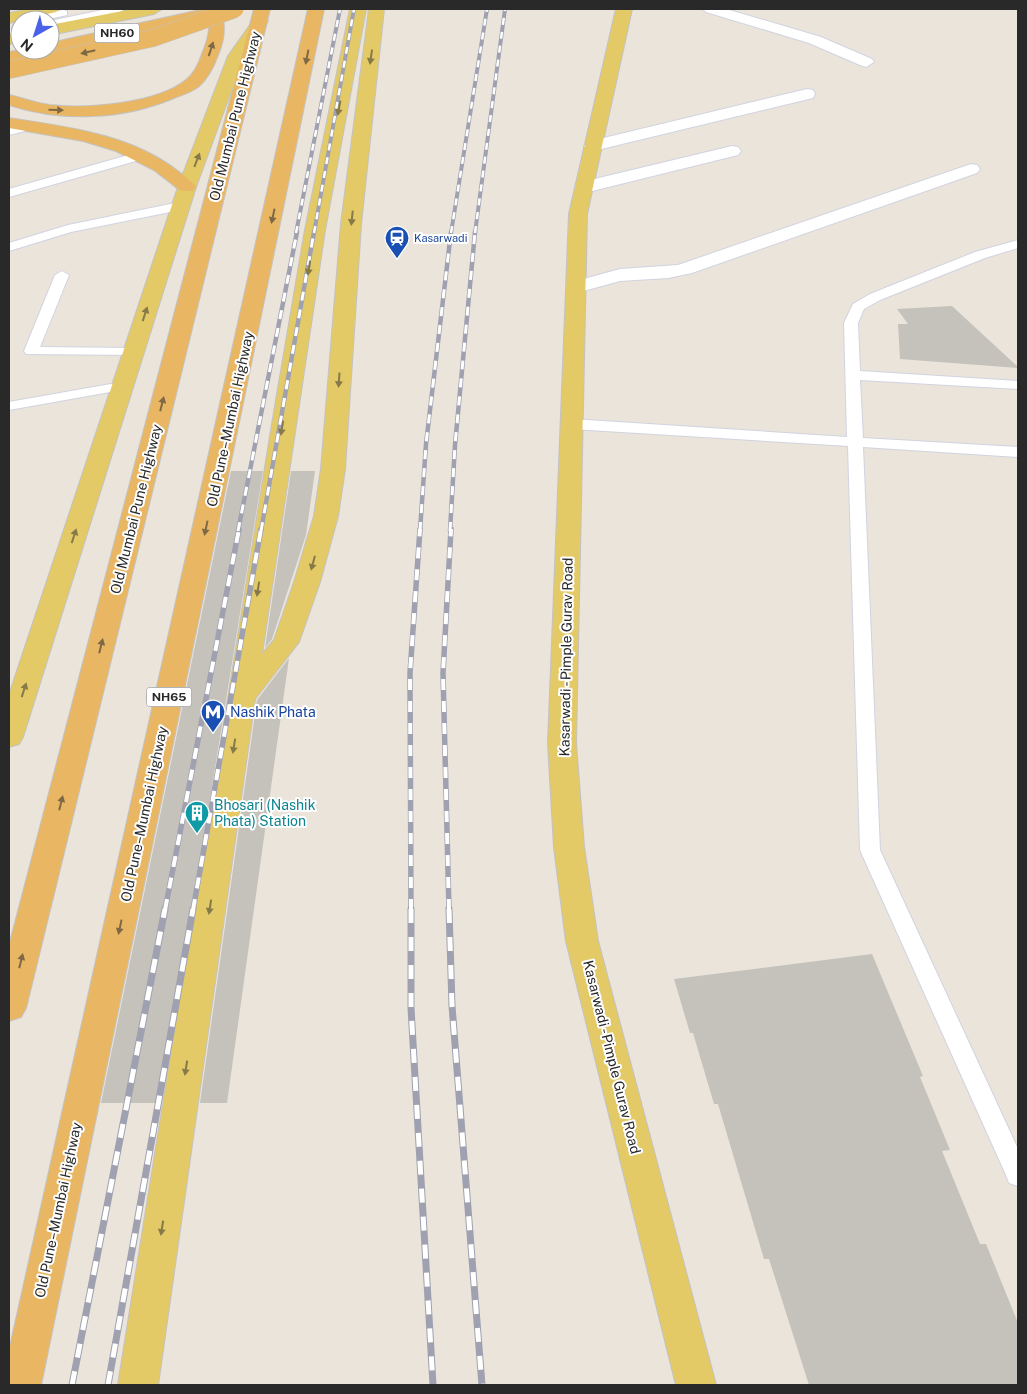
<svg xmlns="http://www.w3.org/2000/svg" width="1027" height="1394" viewBox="0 0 1027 1394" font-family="'Public Sans',sans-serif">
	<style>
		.building { fill: #c5c1bb }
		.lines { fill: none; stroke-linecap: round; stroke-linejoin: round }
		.service-casing { stroke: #d1d3e0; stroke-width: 2 }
		.minor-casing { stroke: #d1d3e0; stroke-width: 2 }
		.primary-casing { stroke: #c3c3c3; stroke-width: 2 }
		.trunk-casing { stroke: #c3c3c3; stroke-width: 2 }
		.service { fill: #fff; fill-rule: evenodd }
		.minor { fill: #fff; fill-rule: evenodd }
		.primary { fill: #e3ca67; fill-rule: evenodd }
		.trunk { fill: #e9b764; fill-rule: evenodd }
		.rail-far3-casing { stroke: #9fa1b1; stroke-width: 4 }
		.rail-far2-casing { stroke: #9fa1b1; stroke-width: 4.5 }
		.rail-far1-casing { stroke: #9fa1b1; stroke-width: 5.5 }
		.rail-casing { stroke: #9fa1b1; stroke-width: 7 }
		.rail-far3 { stroke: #fff; stroke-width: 2.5; stroke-dasharray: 7; stroke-linecap: butt }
		.rail-far2 { stroke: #fff; stroke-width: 3; stroke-dasharray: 9; stroke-linecap: butt }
		.rail-far1 { stroke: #fff; stroke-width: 4; stroke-dasharray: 11; stroke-linecap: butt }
		.rail { stroke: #fff; stroke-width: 5; stroke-dasharray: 14; stroke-linecap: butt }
		.trunk-bridge-casing { stroke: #c3c3c3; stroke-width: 18; stroke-linecap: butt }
		.trunk-bridge { stroke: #e9b764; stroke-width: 17 }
		.oneway { fill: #7f6944 }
		.oneway2 { fill: #867a48 }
		.labels { text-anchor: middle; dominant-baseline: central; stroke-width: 4; stroke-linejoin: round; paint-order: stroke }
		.far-transit-label { font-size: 11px; fill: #164399; stroke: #fff; text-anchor: start }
		.shield { fill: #fff; stroke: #696969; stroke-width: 1 }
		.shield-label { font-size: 12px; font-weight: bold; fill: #292929 }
		.street-label { font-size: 14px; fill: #292929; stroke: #fff }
		.transit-label { font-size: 14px; fill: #164399; stroke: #fff; text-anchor: start }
		.culture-label { font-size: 14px; fill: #0d838f; stroke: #fff; text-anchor: start }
	</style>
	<rect width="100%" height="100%" fill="#eae4db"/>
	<path class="building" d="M952,306L1018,367V368L900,359L898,324H908L897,309Z
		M231,471H263L161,1103H101Z
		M291,471H315L306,535L272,639L265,648Z
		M289,658L227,1103H200L257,700Z
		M872,954L923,1076L920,1077L950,1150L942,1151L980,1244H986L1018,1323V1385H809L769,1259H764L718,1104H714L693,1033H690L674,979Z"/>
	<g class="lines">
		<defs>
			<path id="service" d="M107,9H125L120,12L50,27V21Z
				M63,10L67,11V15L44,20H23L24,18Z
				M20,27V33L9,36V30Z
				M30,122L36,126L34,129L9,135V128Z
				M139,152L143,153L145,156L143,159L9,197V189Z
				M180,202L186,206L185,209L71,232L9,251V243L68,225Z
				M1018,240V248L985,258L880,300L864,309L858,323L860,371L1018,381V389L860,380L863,438L1018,447V457L863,447L880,850L1018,1149V1186L1009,1183L1006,1175L860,850L848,446L572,429L564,424L572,419L847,437L844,323L853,304L870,294L975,252Z
				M62,271L69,275L40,347L133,348L138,349L140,352L138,355L26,354L24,351L55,275Z
				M122,382L127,383L129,386L127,389L9,410V402Z"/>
			<path id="minor" d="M703,9H726L821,37L872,59L874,62L866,67L860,65L809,43L706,12Z
				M807,89L813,90L815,94L813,98L593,151L587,150L584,146L587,142Z
				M732,146L738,147L741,151L738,155L584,193L578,191L575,187L578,183Z
				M971,164L977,165L980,169L977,173L692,273L668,278L620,281L576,293L569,291L566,287L569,283L620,269L678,265Z"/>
			<path id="primary" d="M31,9H59L56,12L9,23V13Z
				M133,9H162L154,14L50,35V25Z
				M350,9H366L325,230L262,654L274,640L294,582L314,516L321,469L341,224L369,9H384L361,224L345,469L338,516L320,582L299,642L255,699L158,1385H118L272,424L305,230Z
				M616,9H632L587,214L576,743L584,847L598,941L716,1385H676L566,941L554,847L548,743L569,214Z
				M260,16L268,21L244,56L196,187L23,737L19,744L9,747V695L178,187L228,56L255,18Z
				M20,32V42L9,44V34Z"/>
			<path id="trunk" d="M205,9L228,10L222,14C226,29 224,41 218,55C214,66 207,80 198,87C191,92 182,95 174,98C122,120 62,122 9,105V95C23,98 36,103 50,105C87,109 156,104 186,80C194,74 199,63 202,54C207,42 211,30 208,17L9,62V52L20,50H50V43Z
				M254,9H270L26,1008L21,1017L9,1021V946Z
				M308,9H324L41,1385H9V1351Z
				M9,118C67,127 131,134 179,172C185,177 192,181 196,187L193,191H181L154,170L116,151L83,141L9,128Z"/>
		</defs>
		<use href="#service" class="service-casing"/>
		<use href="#minor" class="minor-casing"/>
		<use href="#primary" class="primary-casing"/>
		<use href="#trunk" class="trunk-casing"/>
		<use href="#service" class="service"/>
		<use href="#minor" class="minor"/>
		<use href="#primary" class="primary"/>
		<use href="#trunk" class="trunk"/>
		<defs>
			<path id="rail-far3" d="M296,233L340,9
				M314,233L354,9
				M451,233L487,9
				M475,233L505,9"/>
			<path id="rail-far2" d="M238,531L297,232
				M261,531L314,232
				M420,531L426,444L451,232
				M450,531L455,445L475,232"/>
			<path id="rail-far1" d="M165,910L239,529
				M193,910L261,529
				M411,910L410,673L420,529
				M449,910L443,673L451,529"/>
			<path id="rail" d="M411,909V1008L433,1385
				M449,909L452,1006L482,1385
				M72,1385L165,909
				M108,1385L193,909"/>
		</defs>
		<use href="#rail-far3" class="rail-far3-casing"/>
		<use href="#rail-far2" class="rail-far2-casing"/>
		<use href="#rail-far1" class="rail-far1-casing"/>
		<use href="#rail" class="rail-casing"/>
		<use href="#rail-far3" class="rail-far3"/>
		<use href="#rail-far2" class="rail-far2"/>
		<use href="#rail-far1" class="rail-far1"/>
		<use href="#rail" class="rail"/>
		<defs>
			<path id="trunk-bridge" d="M9,70L153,38L235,9"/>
		</defs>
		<use href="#trunk-bridge" class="trunk-bridge-casing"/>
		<use href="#trunk-bridge" class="trunk-bridge"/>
	</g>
	<defs><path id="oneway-solid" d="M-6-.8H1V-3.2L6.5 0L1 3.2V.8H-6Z" transform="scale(1.25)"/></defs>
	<g class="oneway">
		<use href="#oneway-solid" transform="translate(211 49) rotate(-72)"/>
		<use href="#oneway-solid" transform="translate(88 52) rotate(167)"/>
		<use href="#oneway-solid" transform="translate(307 57) rotate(101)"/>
		<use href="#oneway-solid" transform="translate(56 110) rotate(2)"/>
		<use href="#oneway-solid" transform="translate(273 216) rotate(102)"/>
		<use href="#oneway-solid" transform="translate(162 404) rotate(-76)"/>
		<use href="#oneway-solid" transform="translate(206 528) rotate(102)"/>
		<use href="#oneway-solid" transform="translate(101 646) rotate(-76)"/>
		<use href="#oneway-solid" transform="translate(61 803) rotate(-76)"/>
		<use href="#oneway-solid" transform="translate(120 927) rotate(102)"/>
		<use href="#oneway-solid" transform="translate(21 961) rotate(-76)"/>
	</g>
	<g class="oneway2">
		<use href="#oneway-solid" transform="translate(371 57) rotate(98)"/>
		<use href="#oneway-solid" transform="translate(339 108) rotate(101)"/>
		<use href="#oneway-solid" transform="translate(197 160) rotate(-69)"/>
		<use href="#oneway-solid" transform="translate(352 218) rotate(96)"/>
		<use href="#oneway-solid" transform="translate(309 268) rotate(99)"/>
		<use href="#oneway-solid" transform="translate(145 314) rotate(-72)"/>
		<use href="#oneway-solid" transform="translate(339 380) rotate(94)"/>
		<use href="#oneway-solid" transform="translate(282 428) rotate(99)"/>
		<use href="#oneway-solid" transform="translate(74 536) rotate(-72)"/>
		<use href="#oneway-solid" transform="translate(313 563) rotate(105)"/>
		<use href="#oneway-solid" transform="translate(258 589) rotate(99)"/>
		<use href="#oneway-solid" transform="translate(24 690) rotate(-72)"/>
		<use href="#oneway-solid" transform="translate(234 746) rotate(99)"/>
		<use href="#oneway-solid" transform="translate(210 907) rotate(99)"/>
		<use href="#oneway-solid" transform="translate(186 1068) rotate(99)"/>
		<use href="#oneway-solid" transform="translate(162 1228) rotate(99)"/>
	</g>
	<defs>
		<symbol id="station-pin" viewBox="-11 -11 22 30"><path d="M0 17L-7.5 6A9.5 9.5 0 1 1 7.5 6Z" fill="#1a4fb4" stroke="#fff"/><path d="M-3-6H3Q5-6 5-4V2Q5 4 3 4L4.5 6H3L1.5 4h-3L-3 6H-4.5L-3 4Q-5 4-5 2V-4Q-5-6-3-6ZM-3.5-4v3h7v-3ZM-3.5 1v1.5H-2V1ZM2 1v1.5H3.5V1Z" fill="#fff"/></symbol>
		<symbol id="metro-pin" viewBox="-11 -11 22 30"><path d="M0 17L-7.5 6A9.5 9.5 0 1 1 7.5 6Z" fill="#1a4fb4" stroke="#fff"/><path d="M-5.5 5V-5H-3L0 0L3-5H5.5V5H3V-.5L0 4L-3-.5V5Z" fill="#fff"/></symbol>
		<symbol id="building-pin" viewBox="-11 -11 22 30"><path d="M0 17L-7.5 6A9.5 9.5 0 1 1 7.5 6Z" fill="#0f9aa8" stroke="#fff"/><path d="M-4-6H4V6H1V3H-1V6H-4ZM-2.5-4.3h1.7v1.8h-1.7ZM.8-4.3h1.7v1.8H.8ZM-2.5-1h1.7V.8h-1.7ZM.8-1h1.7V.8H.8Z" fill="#fff"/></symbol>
	</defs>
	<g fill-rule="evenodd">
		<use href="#station-pin" x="383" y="224" width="28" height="38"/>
		<use href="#metro-pin" x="199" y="698" width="28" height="38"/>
		<use href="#building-pin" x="183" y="799" width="28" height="38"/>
	</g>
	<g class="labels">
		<g class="far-transit-label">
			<text x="414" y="238">Kasarwadi</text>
		</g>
		<g class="shield">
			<rect x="94.5" y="23.5" width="45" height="19" rx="4"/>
			<rect x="146.5" y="687.5" width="45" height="19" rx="4"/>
		</g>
		<g class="shield-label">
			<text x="117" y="33">NH60</text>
			<text x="169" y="697">NH65</text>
		</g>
		<g class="street-label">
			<text transform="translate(235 116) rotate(-76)">Old Mumbai Pune Highway</text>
			<text transform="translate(230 419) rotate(-78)">Old Pune–Mumbai Highway</text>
			<text transform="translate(136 509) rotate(-76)">Old Mumbai Pune Highway</text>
			<text transform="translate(566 657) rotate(-89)">Kasarwadi - Pimple Gurav Road</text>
			<text transform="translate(144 814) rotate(-78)">Old Pune–Mumbai Highway</text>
			<text transform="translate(612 1057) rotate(76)">Kasarwadi - Pimple Gurav Road</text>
			<text transform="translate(58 1210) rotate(-78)">Old Pune–Mumbai Highway</text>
		</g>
		<g class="transit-label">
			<text x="230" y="712">Nashik Phata</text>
		</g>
		<g class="culture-label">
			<text x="214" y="805">Bhosari (Nashik<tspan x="214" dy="16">Phata) Station</tspan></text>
		</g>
	</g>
	<rect width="1027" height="1394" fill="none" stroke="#292929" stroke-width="20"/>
	<g transform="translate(35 35) rotate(219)"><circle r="24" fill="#ffffff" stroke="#a9a9a9"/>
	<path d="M0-4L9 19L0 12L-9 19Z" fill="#4a62e8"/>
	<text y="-8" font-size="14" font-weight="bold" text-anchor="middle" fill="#292929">N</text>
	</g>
</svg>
